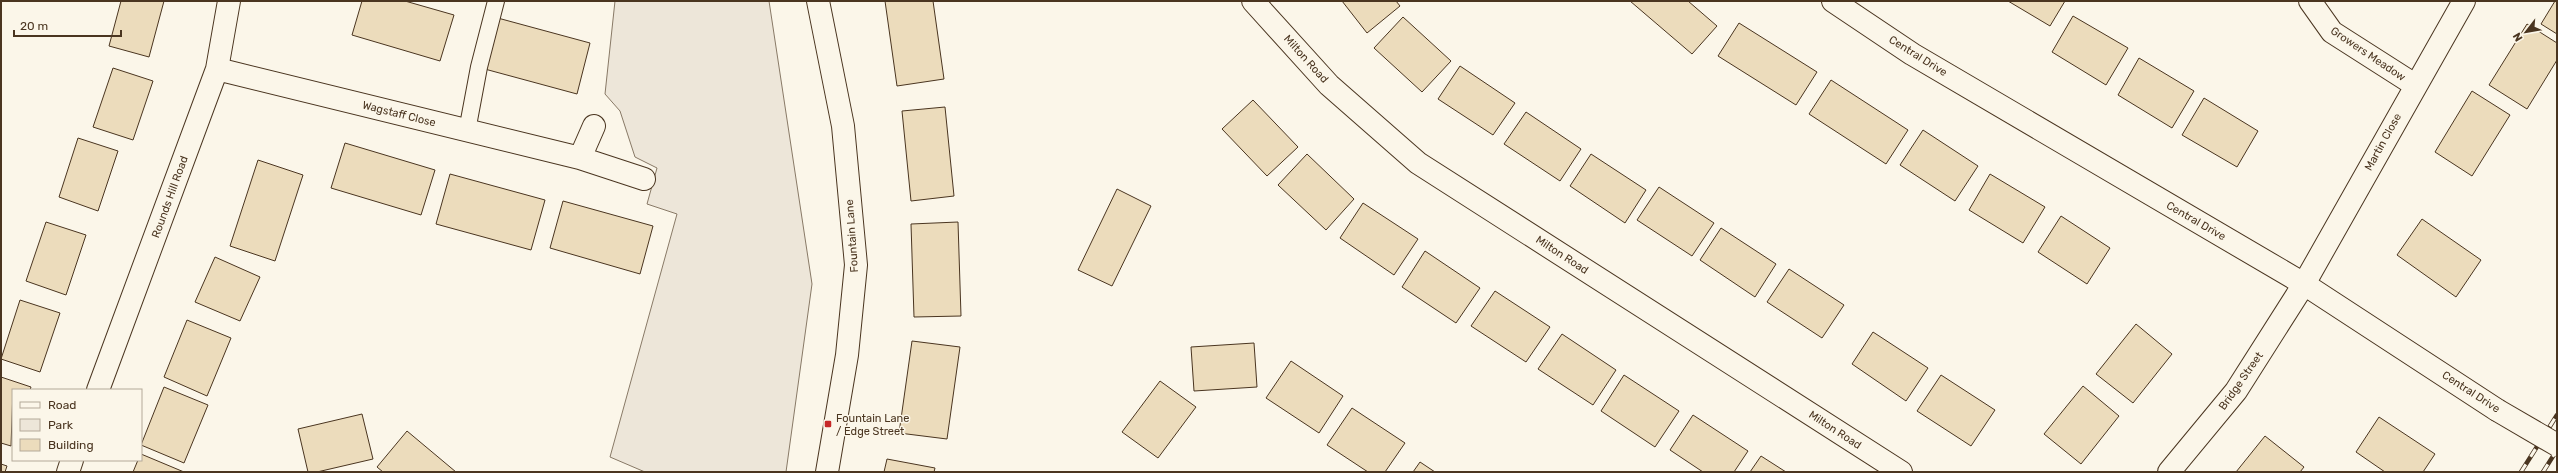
<svg xmlns="http://www.w3.org/2000/svg" width="2558" height="473" viewBox="0 0 2558 473" font-family="Rubik,sans-serif">
	<style>
		.green { fill: #ede6d9; stroke: #887966 }
		.building { fill: #ecdcbc; stroke: #4a3520 }
		.lines { fill: none; stroke-linecap: round; stroke-linejoin: round }
		.lane-casing { stroke: #4a3520; stroke-width: 18 }
		.street-casing { stroke: #4a3520; stroke-width: 24 }
		.secondary-casing { stroke: #4a3520; stroke-width: 24 }
		.lane { stroke: #fbf6e9; stroke-width: 16 }
		.street { stroke: #fbf6e9; stroke-width: 22 }
		.secondary { stroke: #fbf6e9; stroke-width: 22 }
		.rail-casing { stroke: #4a3520; stroke-width: 4.5 }
		.rail { stroke: #fbf6e9; stroke-width: 3; stroke-dasharray: 9; stroke-linecap: butt }
		.secondary-bridge-casing { stroke: #4a3520; stroke-width: 24; stroke-linecap: butt }
		.secondary-bridge { stroke: #fbf6e9; stroke-width: 22 }
		.poi-dot { fill: #c62828; stroke: #fbf6e9; stroke-width: 1.5 }
		.labels { text-anchor: middle; dominant-baseline: central; stroke-width: 3; stroke-linejoin: round; paint-order: stroke }
		.street-label { font-size: 11px; fill: #4a3520; stroke: #fbf6e9 }
		.poi-label { font-size: 11px; fill: #4a3520; stroke: #fbf6e9; text-anchor: start }
	</style>
	<rect width="100%" height="100%" fill="#fbf6e9"/>
	<path class="green" d="M615,1H769L812,284L786,472H645L610,457L677,214L647,204L657,168L635,157L620,111L605,94Z"/>
	<path class="building" d="M121,1H164L149,57L109,46Z
		M362,1H405L454,15L440,61L352,35Z
		M885,1H933L944,79L897,86Z
		M1342,1H1396L1400,6L1367,33Z
		M1630,1H1688L1717,26L1692,54Z
		M2008,1H2065L2050,26Z
		M2555,1H2557V34L2541,24Z
		M2073,16L2128,48L2106,85L2052,52Z
		M494,17L590,43L577,94L481,68Z
		M1403,17L1451,61L1422,92L1374,48Z
		M1739,23L1817,72L1796,105L1718,56Z
		M2527,24L2557,43V60L2527,109L2489,85Z
		M2139,58L2194,91L2172,128L2118,95Z
		M1460,66L1515,103L1493,135L1438,99Z
		M113,68L153,81L133,140L93,127Z
		M1831,80L1908,130L1886,164L1809,114Z
		M2472,91L2510,115L2472,176L2435,152Z
		M2204,98L2258,131L2237,167L2182,135Z
		M1253,100L1298,147L1267,176L1222,129Z
		M945,107L954,196L911,201L902,111Z
		M1526,112L1581,149L1560,181L1504,144Z
		M1923,130L1978,166L1955,201L1900,165Z
		M78,138L118,151L98,211L59,197Z
		M345,143L435,170L421,215L331,188Z
		M1307,154L1354,199L1326,230L1278,185Z
		M1591,154L1646,190L1625,223L1570,186Z
		M258,160L303,175L275,261L230,246Z
		M450,174L545,200L531,250L436,224Z
		M1990,174L2045,207L2023,243L1969,210Z
		M1659,187L1714,223L1692,256L1637,220Z
		M1117,189L1151,206L1112,286L1078,270Z
		M563,201L653,226L640,274L550,248Z
		M1363,203L1418,239L1394,275L1340,238Z
		M2061,216L2110,248L2087,284L2038,252Z
		M2422,219L2481,260L2456,297L2397,255Z
		M46,222L86,235L66,295L26,281Z
		M958,222L961,316L914,317L911,224Z
		M1721,228L1776,264L1755,297L1700,260Z
		M1425,251L1480,288L1456,323L1402,287Z
		M215,257L260,277L240,321L195,302Z
		M1789,269L1844,305L1822,338L1767,302Z
		M1495,291L1550,327L1526,362L1471,326Z
		M20,300L60,313L40,372L1,359Z
		M187,320L231,338L207,396L164,377Z
		M2136,324L2172,354L2133,403L2096,374Z
		M1873,332L1928,368L1906,401L1852,364Z
		M1562,334L1616,370L1593,405L1538,369Z
		M912,341L960,347L947,439L899,433Z
		M1254,343L1257,387L1194,391L1191,347Z
		M1291,361L1343,396L1319,433L1266,398Z
		M1624,375L1679,411L1655,447L1601,411Z
		M1941,375L1995,410L1971,446L1917,411Z
		M1,377L31,387L30,390H13L11,446L1,443Z
		M1160,381L1196,407L1158,458L1122,432Z
		M2083,386L2119,416L2081,464L2044,434Z
		M164,387L208,405L184,463L141,445Z
		M1352,408L1405,443L1385,472H1368L1327,445Z
		M362,414L373,459L317,472H308L298,429Z
		M1693,415L1748,451L1734,472H1703L1670,450Z
		M2379,417L2435,454L2423,472H2385L2356,452Z
		M407,431L456,472H383L377,467Z
		M2265,436L2304,467L2300,472H2236Z
		M141,454L184,472H133L138,460H141Z
		M1761,456L1786,472H1750Z
		M887,459L935,468L934,472H884Z
		M1420,462L1435,472H1413Z
		M1,464L7,466L5,472H1Z"/>
	<g class="lines">
		<defs>
			<path id="lane" d="M467,131L479,67L496,1"/>
			<path id="street" d="M1253,1L1329,85L1418,163L1901,472
				M2310,1L2332,32L2415,85
				M217,69L580,158L644,179
				M580,158L594,126
				M98,390L217,69L229,1
				M68,472L72,460
				M2169,472L2236,391L2304,284L2464,1"/>
			<path id="secondary" d="M818,1L843,126L856,265L847,355L827,472
				M1833,1L1912,54L2304,284L2497,410"/>
		</defs>
		<use href="#lane" class="lane-casing"/>
		<use href="#street" class="street-casing"/>
		<use href="#secondary" class="secondary-casing"/>
		<use href="#lane" class="lane"/>
		<use href="#street" class="street"/>
		<use href="#secondary" class="secondary"/>
		<defs>
			<path id="rail" d="M2521,472L2557,415
				M2543,472L2557,450"/>
		</defs>
		<use href="#rail" class="rail-casing"/>
		<use href="#rail" class="rail"/>
		<defs>
			<path id="secondary-bridge" d="M2497,410L2557,445"/>
		</defs>
		<use href="#secondary-bridge" class="secondary-bridge-casing"/>
		<use href="#secondary-bridge" class="secondary-bridge"/>
	</g>
	<rect class="poi-dot" x="824" y="420" width="8" height="8" rx="2"/>
	<g class="labels">
		<g class="street-label">
			<text transform="translate(2368 54) rotate(34)">Growers Meadow</text>
			<text transform="translate(1918 56) rotate(32)">Central Drive</text>
			<text transform="translate(1306 59) rotate(48)">Milton Road</text>
			<text transform="translate(399 114) rotate(14)">Wagstaff Close</text>
			<text transform="translate(2383 142) rotate(-61)">Martin Close</text>
			<text transform="translate(170 197) rotate(-70)">Rounds Hill Road</text>
			<text transform="translate(2196 221) rotate(30)">Central Drive</text>
			<text transform="translate(852 236) rotate(-94)">Fountain Lane</text>
			<text transform="translate(1562 255) rotate(33)">Milton Road</text>
			<text transform="translate(2241 381) rotate(-55)">Bridge Street</text>
			<text transform="translate(2471 392) rotate(33)">Central Drive</text>
			<text transform="translate(1835 430) rotate(33)">Milton Road</text>
		</g>
		<g class="poi-label">
			<text x="836" y="418">Fountain Lane<tspan x="836" dy="13">/ Edge Street</tspan></text>
		</g>
	</g>
	<rect width="2558" height="473" fill="none" stroke="#4a3520" stroke-width="4"/>
	<rect x="12" y="389" width="130" height="72" fill="#fbf6e9" stroke="#b4a999"/>
	<rect x="20" y="402" width="20" height="6" fill="#fbf6e9" stroke="#b4a999"/>
	<text x="48" y="409" font-size="12" fill="#4a3520">Road</text>
	<rect x="20" y="419" width="20" height="12" fill="#ede6d9" stroke="#b4a999"/>
	<text x="48" y="429" font-size="12" fill="#4a3520">Park</text>
	<rect x="20" y="439" width="20" height="12" fill="#ecdcbc" stroke="#b4a999"/>
	<text x="48" y="449" font-size="12" fill="#4a3520">Building</text>
	<g transform="translate(2526 32) rotate(239)" stroke="#fbf6e9" stroke-width="3" paint-order="stroke">
	<path d="M0-3L7 15L0 10L-7 15Z" fill="#4a3520"/>
	<text y="-6" font-size="11" font-weight="bold" text-anchor="middle" fill="#4a3520">N</text>
	</g>
	<path d="M14 30v6h107v-6" fill="none" stroke="#4a3520" stroke-width="2"/>
	<text x="20" y="30" font-size="12" fill="#4a3520" stroke="#fbf6e9" stroke-width="3" paint-order="stroke">20 m</text>
</svg>
